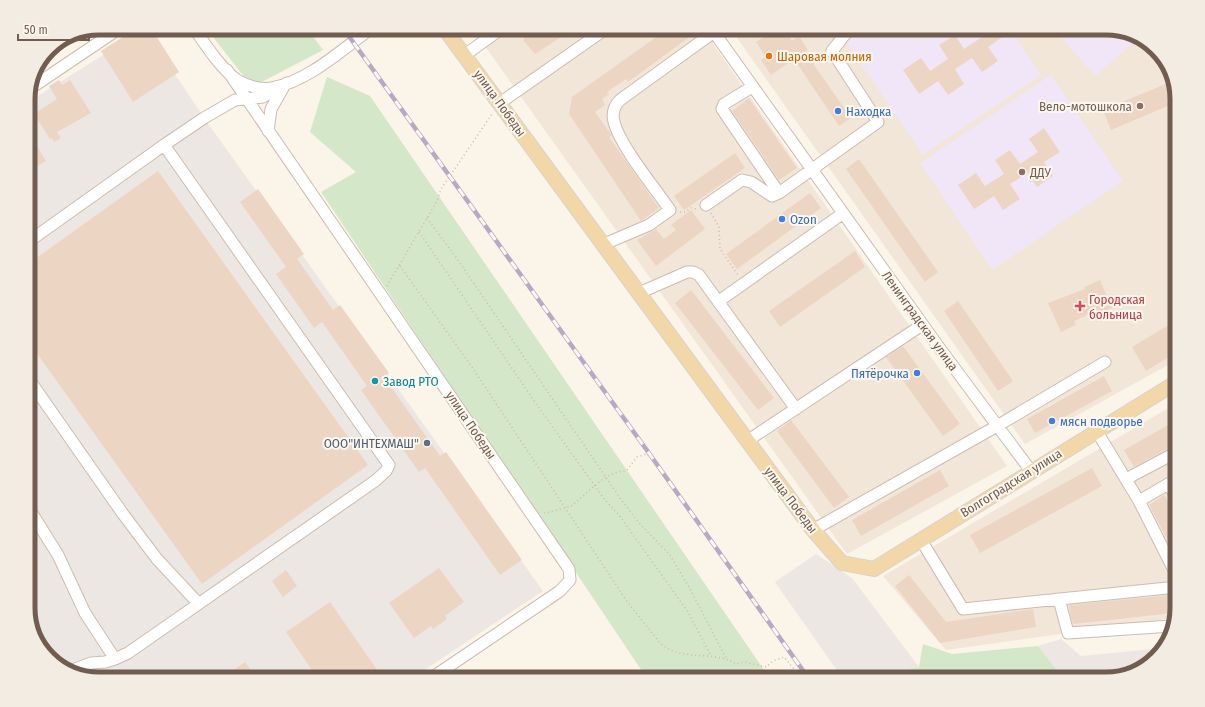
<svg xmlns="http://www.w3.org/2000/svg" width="1205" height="707" viewBox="0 0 1205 707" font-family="'Fira Sans Condensed',sans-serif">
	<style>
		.residential { fill: #f1e6d8 }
		.industrial { fill: #ece7e2 }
		.education { fill: #f1e6f7 }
		.green { fill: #d4e7c9 }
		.building { fill: #edd5c3 }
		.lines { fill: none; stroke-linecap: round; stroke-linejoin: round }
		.minor-casing { stroke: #ccbcb0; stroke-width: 13 }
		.major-casing { stroke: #d8d1ce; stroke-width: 16 }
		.path { stroke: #d2b8a6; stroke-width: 1.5; stroke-dasharray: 1 3; stroke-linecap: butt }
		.minor { stroke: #fff; stroke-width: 11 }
		.major { stroke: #f2d8a8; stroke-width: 14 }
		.rail-casing { stroke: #b7a8c4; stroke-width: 4.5 }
		.rail { stroke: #fdf8ef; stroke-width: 3; stroke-dasharray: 9; stroke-linecap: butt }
		.food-dot { fill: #e8710a; stroke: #fdf8ef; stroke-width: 1.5 }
		.education-dot { fill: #8d6e63; stroke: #fdf8ef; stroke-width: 1.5 }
		.shop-dot { fill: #3f7fe0; stroke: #fdf8ef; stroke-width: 1.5 }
		.health-dot { fill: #e0444e; stroke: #fdf8ef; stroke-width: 1.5 }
		.culture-dot { fill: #0f9aa8; stroke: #fdf8ef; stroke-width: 1.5 }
		.service-dot { fill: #5c6f8a; stroke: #fdf8ef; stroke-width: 1.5 }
		.labels { text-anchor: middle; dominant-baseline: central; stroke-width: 4; stroke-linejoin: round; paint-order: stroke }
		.food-label { font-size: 13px; fill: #c56008; stroke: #fdf8ef; text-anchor: start }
		.street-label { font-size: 13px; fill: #725c4f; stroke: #fdf8ef }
		.education-label { font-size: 13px; fill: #785e54; stroke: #fdf8ef; text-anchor: end }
		.shop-label { font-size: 13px; fill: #366cbe; stroke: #fdf8ef; text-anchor: start }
		.health-label { font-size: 13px; fill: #be3a42; stroke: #fdf8ef; text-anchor: start }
		.culture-label { font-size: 13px; fill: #0d838f; stroke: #fdf8ef; text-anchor: start }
		.service-label { font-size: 13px; fill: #4e5e75; stroke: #fdf8ef; text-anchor: end }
		.rim { fill: none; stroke: #725c4f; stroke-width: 5 }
	</style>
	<rect width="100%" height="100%" fill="#faf4e9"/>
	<path class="residential" d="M472,28H702L1007,466L847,554Z
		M730,28H1106L1141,37L1167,63L1177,94V360L1025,444Z
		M1177,403V609L1174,618L946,650L883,576Z"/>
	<path class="industrial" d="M145,29L204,118L543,591L411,679H99L64,670L38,644L28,613V102Z
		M816,554L852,578L919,667L857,679H843L775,582Z
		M1061,639L1081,656L1163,648L1142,669L1107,679H1064L1038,646Z"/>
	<path class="education" d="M868,28H1009L1041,75L923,155L846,42Z
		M1053,28H1106L1140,37L1095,76Z
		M1051,75L1123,181L992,270L920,163Z"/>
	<path class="green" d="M206,28H307L323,50L252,87Z
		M327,77L370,96L766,673L644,674L321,192L356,172L310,132Z
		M923,644L952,654L1038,646L1064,679H857L919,667Z"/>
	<path class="building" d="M137,28H151L179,72L133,102L101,51Z
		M517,28H536L540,33L547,28H575L535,54L523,40L525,39Z
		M669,28H702L628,82L626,79L607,92L609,94L602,99L605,105L595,112L610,133L612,136L609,137L659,208L641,221L569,114L572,97Z
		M778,28H784L792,41L799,36L808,50L805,52L851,118L839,126L794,59L771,75L761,60L766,57L756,42Z
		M976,28H999L1004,36L988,47L998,61L982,72L972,58L955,69L964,84L948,95L938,81L919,94L903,70L921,58L930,71L948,59L939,45L955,35L964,49L982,37Z
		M59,80L62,85L70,80L91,113L57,132L61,138L54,142L52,138L50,139L34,114L57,99L49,86Z
		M1173,81L1177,94V102L1111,130L1103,110Z
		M749,98L797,168L779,180L732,111Z
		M1044,128L1060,152L1044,162L1053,176L1037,187L1028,173L1010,184L1020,199L1003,210L994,196L974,209L958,185L976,173L985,186L1004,174L995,160L1010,150L1020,164L1038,152L1029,139Z
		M34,141L46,161L28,171V144Z
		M735,153L745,168L684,210L674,196Z
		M859,159L938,272L925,282L846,169Z
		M158,171L368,465L202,584L28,341V264Z
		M258,189L304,254L297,259L333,310L340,305L389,373L384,377L440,456L446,452L522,560L500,575L425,468L419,472L361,390L367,386L322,322L314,328L276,274L286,267L240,202Z
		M810,193L821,208L737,269L726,254Z
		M691,210L705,229L656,266L637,240L656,229L664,239L676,230L671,225Z
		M855,251L865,267L780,327L769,311Z
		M1100,280L1112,308L1096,315L1094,312L1074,321L1076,325L1061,332L1048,303L1085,289L1084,287Z
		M691,290L774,398L758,410L675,303Z
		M958,301L1013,381L998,391L944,311Z
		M1167,326L1177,343V352L1146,371L1132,347Z
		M903,346L960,424L943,436L886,357Z
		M1104,376L1112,391L1035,433L1027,419Z
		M791,420L849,497L834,508L777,431Z
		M1177,420V444L1134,467L1124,450Z
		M1092,468L1102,486L980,553L970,535Z
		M940,470L949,486L861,536L852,520Z
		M1164,495L1177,516V557L1149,505Z
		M439,568L464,602L445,616L447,619L433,629L431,626L414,638L389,603Z
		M286,570L297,586L283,597L272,581Z
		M909,575L946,622L1033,609L1036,627L940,643L895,586Z
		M1171,595L1173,613L1073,624L1069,610V605Z
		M330,602L380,674L373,679H318L286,632Z
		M245,662L257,679H221Z"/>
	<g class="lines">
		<defs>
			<path id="minor" d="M194,28C205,44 221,69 237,80C247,86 261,90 272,88C309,81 342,49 372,28
				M711,28L938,346L1031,471
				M465,55L502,28
				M227,70L569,569L570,580L560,591L430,679
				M752,87L724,104L722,109L779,193L878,122L832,51L850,28
				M31,88L120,28
				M500,103L607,28
				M268,131L271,109L283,88
				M706,205L742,180L751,182L772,196L779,193
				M28,242L164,145L204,118L235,100L263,97L287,83
				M602,245L649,225L670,210C655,188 620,146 614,122C612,114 614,106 620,100L714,32
				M639,293L687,272H693L699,275L796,409
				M719,301L842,214
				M28,378L123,514L157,559L198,603
				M1096,430L1139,501L1177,576
				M747,441L922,325
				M1126,479L1177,452
				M1139,501L1168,484L1177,498
				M28,507L58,555L85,613L115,659
				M813,530L997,426L1105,362
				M921,540L963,609L1177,587
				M1059,599L1068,633L1172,626
				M70,671L91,663L105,662L115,659L128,653L375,481L386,471L389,465L164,145"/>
			<path id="major" d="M444,28L813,530L842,563L874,569L1177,382"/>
		</defs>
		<use href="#minor" class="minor-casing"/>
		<use href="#major" class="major-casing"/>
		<path class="path" d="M210,33L211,28
			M680,212H685L691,208L697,209
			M711,213L719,227L720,249L738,275
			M427,218L460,263L620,498L639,523L670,555L689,587L726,658
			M419,232L537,405L605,500L619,515L688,612L711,656
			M400,266L474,370L626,600L660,643C683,663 713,649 736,664L744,662L766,667L773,661L784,657L802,679
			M387,286L437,201L441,189L492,114
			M544,513C548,513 569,507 571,506C588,494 604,471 626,471L637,457L647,454L655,462"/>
		<use href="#minor" class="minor"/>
		<use href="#major" class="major"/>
		<defs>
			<path id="rail" d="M343,28L646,449L809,679"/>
		</defs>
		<use href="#rail" class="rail-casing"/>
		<use href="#rail" class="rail"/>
	</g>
	<circle class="food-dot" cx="769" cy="56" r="4"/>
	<g class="education-dot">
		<circle cx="1140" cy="106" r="4"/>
		<circle cx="1022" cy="172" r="4"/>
	</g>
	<g class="shop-dot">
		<circle cx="838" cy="111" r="4"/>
		<circle cx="782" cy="219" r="4"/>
		<circle cx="917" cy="373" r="4"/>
		<circle cx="1052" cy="421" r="4"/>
	</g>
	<path class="health-dot" d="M1078 300h4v4h4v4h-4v4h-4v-4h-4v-4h4z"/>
	<circle class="culture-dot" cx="375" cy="381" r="4"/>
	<circle class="service-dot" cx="427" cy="443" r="4"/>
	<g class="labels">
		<g class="food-label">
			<text x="777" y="56">Шаровая молния</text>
		</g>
		<g class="street-label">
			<text transform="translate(500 103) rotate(54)">улица Победы</text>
			<text transform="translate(920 321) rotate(54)">Ленинградская улица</text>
			<text transform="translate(471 425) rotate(56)">улица Победы</text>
			<text transform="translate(1011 483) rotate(-32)">Волгоградская улица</text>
			<text transform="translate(791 500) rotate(53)">улица Победы</text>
		</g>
		<g class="education-label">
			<text x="1132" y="106">Вело-мотошкола</text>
			<text x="1030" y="172" text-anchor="start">ДДУ</text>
		</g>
		<g class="shop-label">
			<text x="846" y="111">Находка</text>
			<text x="790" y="219">Ozon</text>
			<text x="909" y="373" text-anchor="end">Пятёрочка</text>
			<text x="1060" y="421">мясн подворье</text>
		</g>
		<g class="health-label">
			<text x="1089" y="299">Городская<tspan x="1089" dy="15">больница</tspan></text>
		</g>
		<g class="culture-label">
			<text x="383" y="381">Завод РТО</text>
		</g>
		<g class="service-label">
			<text x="419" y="443">ООО"ИНТЕХМАШ"</text>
		</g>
	</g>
	<path d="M0 0H1205V707H0ZM99 35H1106A64 64 0 0 1 1170 99V608A64 64 0 0 1 1106 672H99A64 64 0 0 1 35 608V99A64 64 0 0 1 99 35Z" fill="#f2ece2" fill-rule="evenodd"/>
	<path class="rim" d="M99 35H1106A64 64 0 0 1 1170 99V608A64 64 0 0 1 1106 672H99A64 64 0 0 1 35 608V99A64 64 0 0 1 99 35Z"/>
	<path d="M18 34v6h71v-6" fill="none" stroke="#725c4f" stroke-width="2"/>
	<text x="24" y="34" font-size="12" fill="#725c4f" stroke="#fdf8ef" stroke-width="3" paint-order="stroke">50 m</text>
</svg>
